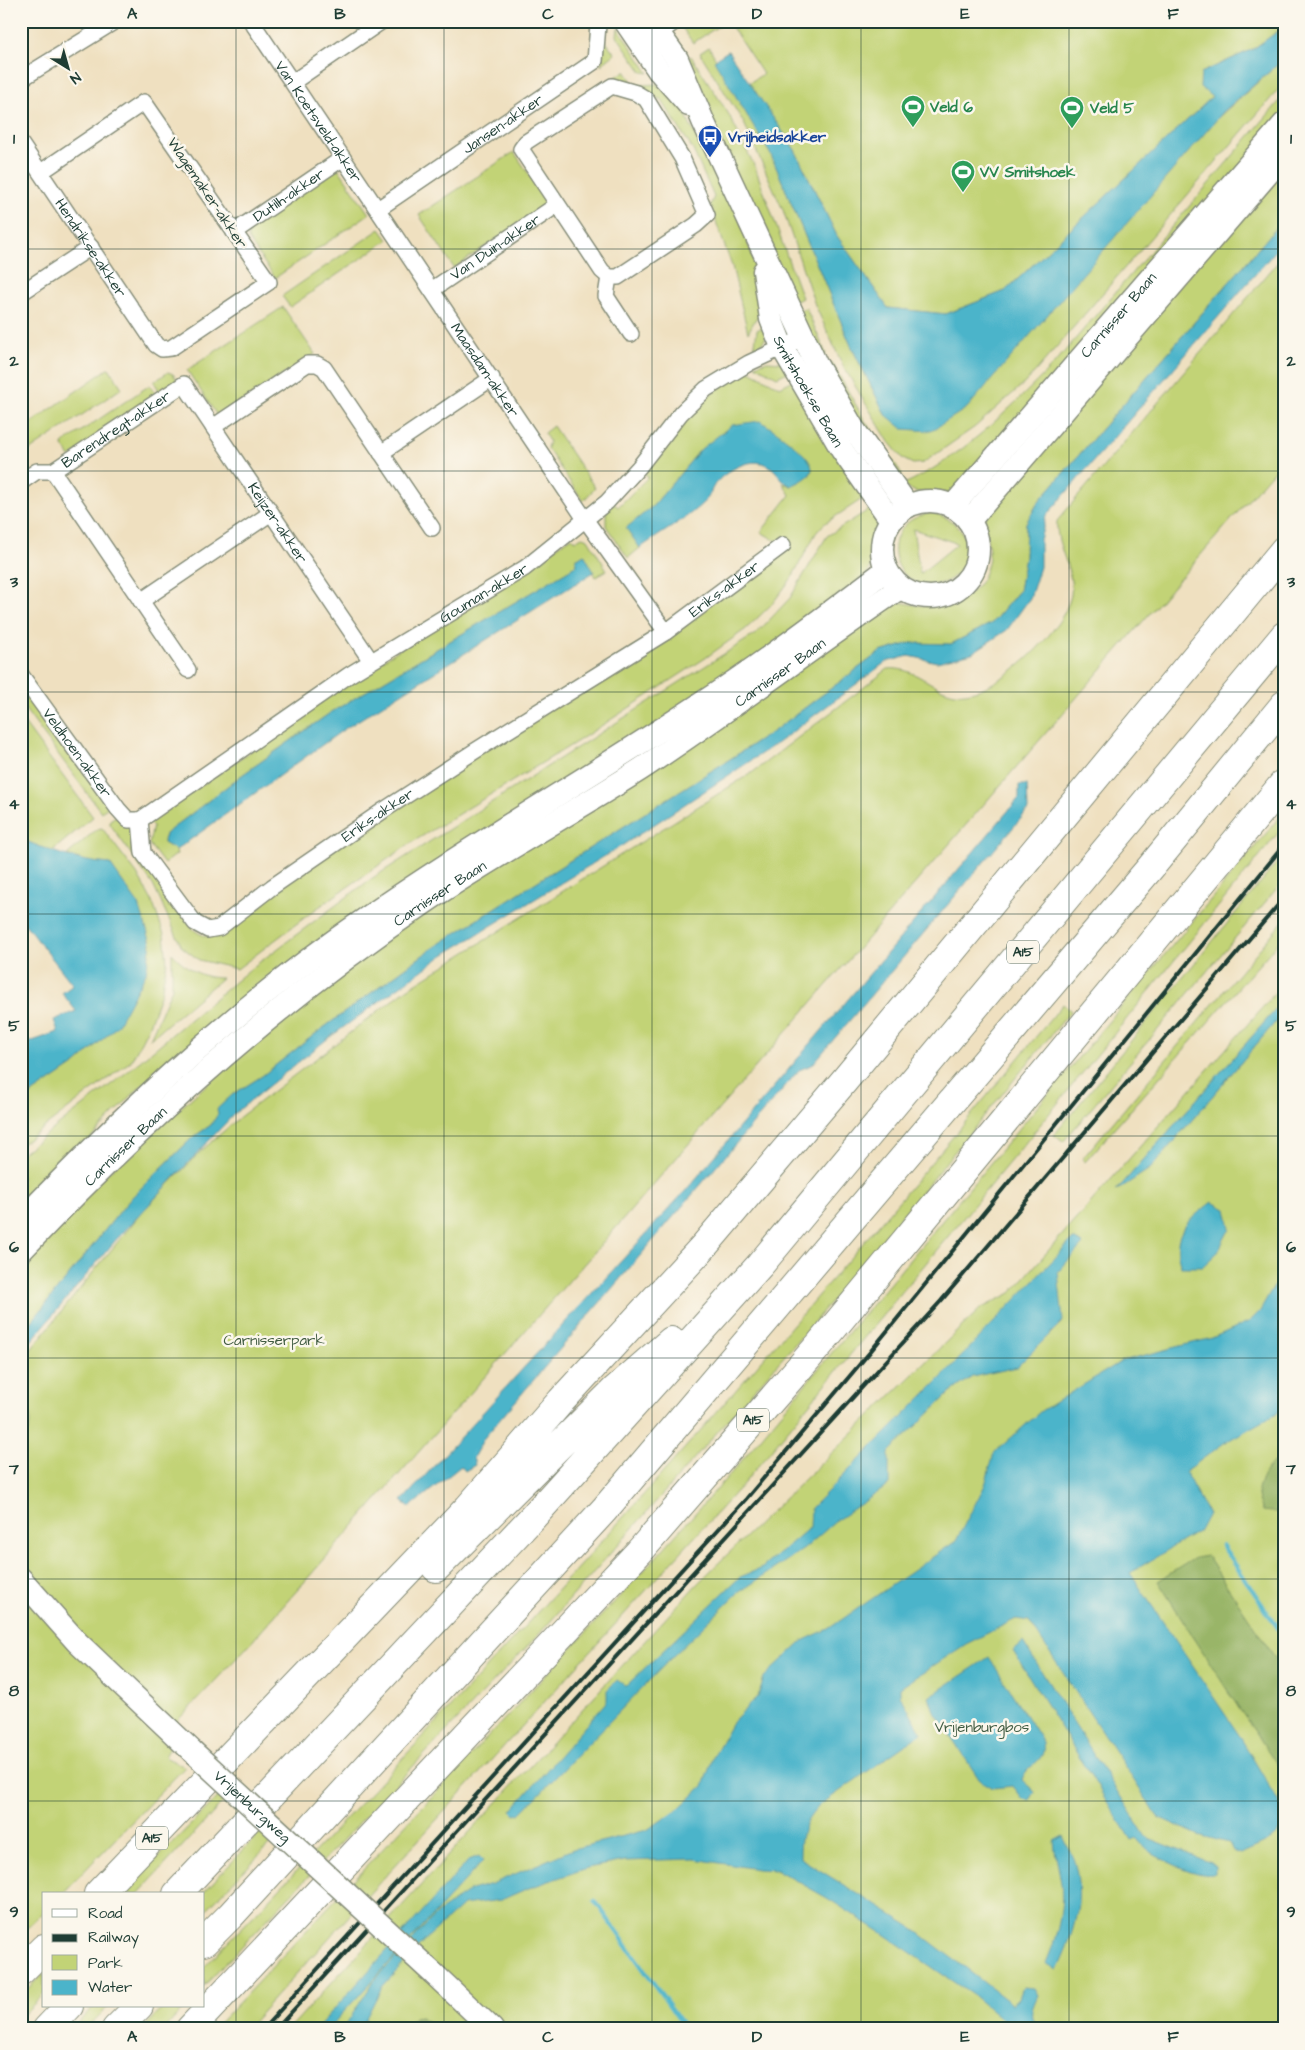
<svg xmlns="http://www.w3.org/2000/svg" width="1305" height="2050" viewBox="0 0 1305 2050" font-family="'Architects Daughter',sans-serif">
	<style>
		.green { fill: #c2d376; stroke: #708855; fill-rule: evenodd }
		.forest { fill: #99b567; stroke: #5c794e }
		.water { fill: #4bb4ca; stroke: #35787f }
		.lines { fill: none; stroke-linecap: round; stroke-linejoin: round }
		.stream { stroke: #4bb4ca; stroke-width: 4.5 }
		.street-casing { stroke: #878e7a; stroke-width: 18 }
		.secondary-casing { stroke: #878e7a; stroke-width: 25 }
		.highway-casing { stroke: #878e7a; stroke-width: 30 }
		.street { stroke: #fff; stroke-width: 15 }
		.secondary { stroke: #fff; stroke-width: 22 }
		.highway { stroke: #fff; stroke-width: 28 }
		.rail { stroke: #1f3d34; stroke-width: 4 }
		.secondary-bridge-casing { stroke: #878e7a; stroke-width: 25; stroke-linecap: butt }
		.secondary-bridge { stroke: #fff; stroke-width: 22 }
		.grid { fill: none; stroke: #1f3d34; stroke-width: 1; stroke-opacity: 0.55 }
		.labels { text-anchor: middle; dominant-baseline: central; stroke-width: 5; stroke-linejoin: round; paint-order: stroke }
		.shield { fill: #fbf7ec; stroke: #61756b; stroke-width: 1 }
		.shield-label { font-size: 14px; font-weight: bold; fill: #1f3d34 }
		.leisure-label { font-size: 15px; font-weight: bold; fill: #27864d; stroke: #fbf7ec; text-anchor: start }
		.street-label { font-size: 15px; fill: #1f3d34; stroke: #fbf7ec }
		.transit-label { font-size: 15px; font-weight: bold; fill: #164399; stroke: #fbf7ec; text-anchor: start }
		.park-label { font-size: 15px; fill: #405b41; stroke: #fbf7ec }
		.neatline { fill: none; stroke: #1f3d34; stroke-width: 2 }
		.grid-label { font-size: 16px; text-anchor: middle; font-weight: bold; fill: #1f3d34 }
	</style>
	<rect width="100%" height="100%" fill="#fbf7ec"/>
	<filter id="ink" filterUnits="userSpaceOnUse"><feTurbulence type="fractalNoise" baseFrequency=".02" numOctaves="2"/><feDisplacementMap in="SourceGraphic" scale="10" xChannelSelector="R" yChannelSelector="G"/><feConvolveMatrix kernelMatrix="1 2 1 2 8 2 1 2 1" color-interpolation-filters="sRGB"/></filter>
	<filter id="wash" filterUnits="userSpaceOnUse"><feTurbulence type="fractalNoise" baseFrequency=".0096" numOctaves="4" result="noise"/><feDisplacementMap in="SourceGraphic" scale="20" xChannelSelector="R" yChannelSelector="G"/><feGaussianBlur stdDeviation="1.12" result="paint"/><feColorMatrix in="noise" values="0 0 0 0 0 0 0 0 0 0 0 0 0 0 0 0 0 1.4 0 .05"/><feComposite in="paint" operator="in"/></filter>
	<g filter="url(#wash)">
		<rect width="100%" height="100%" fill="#efe0c0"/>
		<path class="green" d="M688,21H726L693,43L681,26Z
			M728,21H1284V27L1253,49L1201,73L1212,97L1005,291L946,314L888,308L837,236L795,150L749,83L763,74Z
			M618,28L649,73L642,72L617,36Z
			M604,39L615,54L601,65Z
			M709,47L771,155L852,348L885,414L1284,59V83L1028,380L975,427L923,463L913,464L903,459L889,442L843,366L815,305L783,210L744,123L700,53Z
			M691,56L728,113L755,167L802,298L793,303L684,61Z
			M625,71L635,86L611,80Z
			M657,84L684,110L690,125L735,205L753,259L765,315L756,318L748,333L732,266L710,205L714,197L693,150L661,99L653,98L641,89L642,85Z
			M1284,96V116L953,493L916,492L902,485C959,460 1010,409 1053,365Z
			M514,152L545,198L543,207L454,268L419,215Z
			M1284,164V219L1039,501L1026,523L1025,557L1019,591L992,623L951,644L911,643L880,652L771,733L434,947L319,1031L262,1076L232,1095L218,1109L219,1114L211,1125L192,1138L130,1199L21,1335V1260L66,1210L343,963L896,601C933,611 977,609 988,563C992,549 984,534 985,521C985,515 990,508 992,503Z
			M338,168L369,214L275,278L248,239V233L252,227Z
			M380,229L388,240L290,307L282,296Z
			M1284,255V459L613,1231L249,1645L160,1739L170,1747L165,1757L185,1767L62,1894H44V1912L21,1934V1440C42,1422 20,1397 21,1374C22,1367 27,1359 29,1352L141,1213L200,1152L241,1116L407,989L753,772L888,669C914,666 931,689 955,693C994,699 1064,632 1071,595C1075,570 1055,547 1057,521Z
			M283,307L315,354L218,417L187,370Z
			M806,308L826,354L820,357L796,312Z
			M769,324L771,330L758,349L754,350L757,330Z
			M767,361L782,362L790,371L777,377L755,365Z
			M832,363L865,421L902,474L896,478L823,366Z
			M109,368L122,388L21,456V430Z
			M746,369L780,387L795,379L867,496L824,524L816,533L791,579L772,604L746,629L704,659L578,741L411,843L316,909L237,969L199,960L182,947L153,885L110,824V820L116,816L131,828L136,848L194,930C204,937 209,938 220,935L288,880L789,544L784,538L776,541L761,532L790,495L783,483L791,486L810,475L812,469L701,449L653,506L627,528L640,548L628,558L606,526V511L614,504L618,507L648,477L643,472L690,409Z
			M168,372L173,374L179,383L162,395L154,382Z
			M150,385L158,398L70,457L62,444Z
			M553,426L595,488L583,501L547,448L549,441L544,433Z
			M875,506L879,512L880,527L875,537L876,558L867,574L734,673L260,987L145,1082L21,1210V1154L127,1072L249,970L371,879L757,633L790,598L827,536Z
			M932,513C956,518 973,537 964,563C960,572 951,581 942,583C891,598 872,521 932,513ZM913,529L956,543L957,544L920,574Z
			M572,537L575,541L582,537L588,539L607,570L596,577L584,554L576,559L577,565L330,713L242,775L165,834L164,843L176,850L177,854L164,864L149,844L153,826L149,822L357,677Z
			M21,685L110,806L101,812L21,704Z
			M21,719L93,817L51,852L21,839Z
			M1284,812V826L1022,1147L744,1483L246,2029H214L648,1566L732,1472Z
			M102,828L137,874L152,901L164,934L167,962L161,993L148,1028L131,1061L21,1145V1101L77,1063L117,1026L151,943L138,905L110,864L89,862L67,855L97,829Z
			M1284,854V880L1063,1142L1054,1135Z
			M1284,920V936L1085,1162L1082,1159Z
			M172,953C186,968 201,978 222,978L150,1039L172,988Z
			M1284,983V1000L1118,1189L1151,1168L1284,1012V2029H289L698,1583L980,1309L1011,1293ZM1073,1239L1082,1244L1035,1280Z
			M1063,1004L1071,1011L809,1328L541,1632L204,1986V1967C504,1658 790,1337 1063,1004Z
			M222,1793L227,1798L138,1894H122Z
			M262,1830L274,1840L204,1912L202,1894Z
			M44,1973V1994L21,2017V1995Z
			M94,2006H109L86,2029H72Z
			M165,2006H185L165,2029H143Z"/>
		<path class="forest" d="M1284,1457V1513L1263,1511C1261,1505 1257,1497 1258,1491C1260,1477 1270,1460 1284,1457Z
			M1207,1556L1278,1662L1284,1661V1774L1238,1707L1158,1581L1195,1558Z
			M421,2017L439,2029H402L414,2018Z"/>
		<path class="water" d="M1284,27V59L1224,111L967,408L931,431L903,429L885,414L852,348L771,155L714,60L728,51L795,150L837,236L888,308L946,314L1005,291L1212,97L1200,87L1201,73L1253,49Z
			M1284,219V241L1046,516L1040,540V567L1030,598L1007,630L972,653L937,662L909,656L886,662L776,744L623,845L442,956L326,1040L235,1113L115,1241L27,1346L21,1357V1335L130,1199L192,1138L211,1125L218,1114L217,1109L232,1095L262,1076L319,1031L434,947L771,733L880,652L911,643L951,644L992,623L1019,591L1025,557L1026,523L1039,501Z
			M760,421C772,428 812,455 812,469C812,477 797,483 791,486C780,481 775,465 762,463C745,459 725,472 715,484C711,489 710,497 705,501C687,519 661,533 640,548L626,528L653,506L701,449L732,425Z
			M584,554L594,572L343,730L176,850L164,843L165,834L242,775L330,713L577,565L576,559Z
			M1019,785H1027L1028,810L812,1065L799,1070L484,1438L473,1458L475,1465L465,1471L461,1466L410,1507L402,1501L687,1189L1019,798Z
			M21,839C50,851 79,862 110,864L139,905L151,943L146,973L117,1026L77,1063L21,1101V1045L58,1032L54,1020L76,1011L62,993L73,985L21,919Z
			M1284,1000V1012L1151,1168L1116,1191Z
			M1212,1202L1226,1209L1230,1228L1217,1253L1202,1267H1181C1170,1234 1187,1221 1212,1202Z
			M1073,1239L1083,1244L1058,1272L1063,1321L1017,1367L972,1377L951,1392L889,1452V1485L837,1520L804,1549L738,1593L674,1655L520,1814L515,1815L511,1811L607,1701V1690L617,1680L626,1686L740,1577L762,1568L810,1527L811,1508L940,1379Z
			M1284,1269V1409L1224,1443L1185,1472L1208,1514L1199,1531L1130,1573L1239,1735L1284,1811C1284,1841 1264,1842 1241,1854L1233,1851L1229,1843L1198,1835L1158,1817L1029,1621L1016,1619L966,1644L900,1688V1695L922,1733L820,1805C803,1823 800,1833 800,1858L910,1926L1012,2004L1019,1998L1023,1987L1034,1988L1038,1995C1032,2009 1027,2017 1039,2029H1014L974,1996L885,1935L827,1898L777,1870L757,1869L695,1859L625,1861L587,1868L526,1889L501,1900L463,1905L429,1936L382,1987L366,2018L362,2029H343L374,1981L438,1912L471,1890L492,1884L573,1849L647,1830L678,1809L703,1786L714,1755L733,1721L758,1697L764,1677L802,1641L828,1629L956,1541L985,1485L994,1453L1041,1411L1122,1361L1212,1338L1250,1321L1260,1311Z
			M1023,1642L1146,1837L1209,1862L1215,1867V1873C1204,1880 1165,1861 1153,1854C1147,1851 1141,1843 1136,1838L1131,1840L1013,1651Z
			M989,1657L1043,1743C1047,1763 1026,1764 1022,1780L1035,1792L1030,1800L1023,1799L1013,1786L993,1788L981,1782L934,1711L929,1697Z
			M1063,1836C1067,1846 1073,1855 1075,1865C1085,1902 1072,1938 1057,1970L1046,1963C1057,1937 1064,1911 1061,1883C1059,1869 1055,1855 1054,1841Z
			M479,1856L483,1861L328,2029H316L469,1860Z"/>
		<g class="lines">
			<path class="stream" d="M1222,1545L1284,1637
				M595,1901L686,2029"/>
		</g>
	</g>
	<g filter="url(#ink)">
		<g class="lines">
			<defs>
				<g id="street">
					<path id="s1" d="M251,21L585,519L666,632L783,545"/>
					<path d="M651,39L676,21"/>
					<path d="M21,79L115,21"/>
					<path d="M293,82L382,21"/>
					<path d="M612,86L636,93L646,99L682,158L707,215L696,225L618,277H609L602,271L521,149L526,142Z"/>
					<path id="s2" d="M21,144L156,345L162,349L171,348L269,282L144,102L41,172"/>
					<path id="s3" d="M378,209L595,61L598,25L596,21"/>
					<path id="s4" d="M234,232L343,158"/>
					<path d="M609,277L606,296L631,334"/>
					<path id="s5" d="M433,289L557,205"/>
					<path d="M21,293L91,247"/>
					<path d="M213,427L307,364H317L324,368L432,528"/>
					<path d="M381,453L492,378"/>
					<path d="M53,471L188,670"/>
					<path id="s6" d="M21,482L37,471H53L184,384L371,661"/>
					<path d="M141,601L271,513"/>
					<path id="s7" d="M21,675L118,809L128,820H140"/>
					<path id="s8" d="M140,820L349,675L525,568L607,502L639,467L681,413L706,389L749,363L803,338"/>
					<path id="s9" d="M140,820L143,853L195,923L208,930L219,928L272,887L384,810L475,751L666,632"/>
				</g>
				<g id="secondary">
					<path d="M625,21L659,71L689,105"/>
					<path d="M650,21L677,59L703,121L816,364L853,428L908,506"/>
					<path id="s10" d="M764,271L771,319L782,347L842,450L891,520"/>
					<circle cx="930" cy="549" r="48"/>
					<path id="s11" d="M952,507L1284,124"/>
					<path d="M969,521L1284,155"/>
					<path d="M21,1221C118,1120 220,1023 334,941C451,857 576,786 696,707C761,665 824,617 886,570"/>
					<path id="s12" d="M21,1251C143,1122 275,1003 424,903C494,856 569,815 641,769C729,711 813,647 900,588"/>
					<path d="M21,1579L77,1642L192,1751"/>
					<path d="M434,1974L492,2029"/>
				</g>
				<path id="highway" d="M436,1568L616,1389L671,1341
					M98,1894L468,1508L561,1401L704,1246L844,1081L1284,550
					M177,1894L532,1518L760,1265L1284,636
					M204,1942L231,1915L604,1510L1151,867L1284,705
					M21,1971L44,1948
					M47,2029L69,2006
					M116,2029L139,2006
					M190,2029L639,1552L820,1344L1284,783"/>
			</defs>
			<use href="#street" class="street-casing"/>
			<use href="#secondary" class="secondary-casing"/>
			<use href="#highway" class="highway-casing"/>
			<use href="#street" class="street"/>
			<use href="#secondary" class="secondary"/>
			<use href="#highway" class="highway"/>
			<path class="rail" d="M263,2029L746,1499L870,1352L1284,845
				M276,2029L941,1301L1284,898"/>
			<defs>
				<g id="secondary-bridge">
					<path id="s13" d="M192,1751L434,1974"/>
				</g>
			</defs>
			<use href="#secondary-bridge" class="secondary-bridge-casing"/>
			<use href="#secondary-bridge" class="secondary-bridge"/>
		</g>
	</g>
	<path class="grid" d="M236,21V2029M444,21V2029M652,21V2029M861,21V2029M1069,21V2029M21,249H1284M21,471H1284M21,692H1284M21,914H1284M21,1136H1284M21,1358H1284M21,1579H1284M21,1801H1284"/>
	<defs>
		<symbol id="stadium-pin" viewBox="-11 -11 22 30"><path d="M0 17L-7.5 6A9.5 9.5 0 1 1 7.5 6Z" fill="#2e9e5b" stroke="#fbf7ec"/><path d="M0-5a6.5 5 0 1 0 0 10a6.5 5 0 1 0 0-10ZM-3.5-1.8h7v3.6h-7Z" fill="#fff"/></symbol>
		<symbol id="bus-pin" viewBox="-11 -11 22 30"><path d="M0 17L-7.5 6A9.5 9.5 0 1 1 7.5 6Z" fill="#1a4fb4" stroke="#fbf7ec"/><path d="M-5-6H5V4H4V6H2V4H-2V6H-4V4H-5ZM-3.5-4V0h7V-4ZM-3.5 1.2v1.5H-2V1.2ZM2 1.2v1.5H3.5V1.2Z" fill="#fff"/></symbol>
	</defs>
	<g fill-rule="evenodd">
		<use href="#stadium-pin" x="899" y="93" width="28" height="38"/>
		<use href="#stadium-pin" x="1058" y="94" width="28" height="38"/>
		<use href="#bus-pin" x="696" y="123" width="28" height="38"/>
		<use href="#stadium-pin" x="949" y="158" width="28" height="38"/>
	</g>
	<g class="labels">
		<g class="shield">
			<rect x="1007" y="940.5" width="32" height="23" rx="4"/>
			<rect x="737" y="1408.5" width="32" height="23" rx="4"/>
			<rect x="136" y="1826.5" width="32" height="23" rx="4"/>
		</g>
		<g class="shield-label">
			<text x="1023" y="952">A15</text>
			<text x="753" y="1420">A15</text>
			<text x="152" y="1838">A15</text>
		</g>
		<g class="leisure-label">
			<text x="930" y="107">Veld 6</text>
			<text x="1090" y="108">Veld 5</text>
			<text x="980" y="172">VV Smitshoek</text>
		</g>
		<g class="street-label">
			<text stroke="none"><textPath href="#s1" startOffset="121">Van Koetsveld-akker</textPath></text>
			<text stroke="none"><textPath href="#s3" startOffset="151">Jansen-akker</textPath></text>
			<text transform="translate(207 193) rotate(56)">Wagemaker-akker</text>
			<text stroke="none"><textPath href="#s4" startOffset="66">Dutilh-akker</textPath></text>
			<text stroke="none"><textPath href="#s2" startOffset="125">Hendrikse-akker</textPath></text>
			<text stroke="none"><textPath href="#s5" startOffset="75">Van Duin-akker</textPath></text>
			<text stroke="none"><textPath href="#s11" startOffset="254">Carnisser Baan</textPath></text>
			<text stroke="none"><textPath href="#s1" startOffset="420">Maasdam-akker</textPath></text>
			<text stroke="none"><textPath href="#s10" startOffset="130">Smitshoekse Baan</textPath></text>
			<text stroke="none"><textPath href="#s6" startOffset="111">Barendregt-akker</textPath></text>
			<text stroke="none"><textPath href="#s6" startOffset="360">Keijzer-akker</textPath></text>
			<text stroke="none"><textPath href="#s1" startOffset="811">Eriks-akker</textPath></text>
			<text stroke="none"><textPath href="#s8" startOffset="412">Gouman-akker</textPath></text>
			<text stroke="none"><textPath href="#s12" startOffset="958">Carnisser Baan</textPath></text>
			<text stroke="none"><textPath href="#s7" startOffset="96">Veldhoen-akker</textPath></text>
			<text stroke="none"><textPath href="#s9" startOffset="341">Eriks-akker</textPath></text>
			<text stroke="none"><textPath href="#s12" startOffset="552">Carnisser Baan</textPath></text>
			<text stroke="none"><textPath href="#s12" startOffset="148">Carnisser Baan</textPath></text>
			<text stroke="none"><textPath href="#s13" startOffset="82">Vrijenburgweg</textPath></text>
		</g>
		<g class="transit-label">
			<text x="728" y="137">Vrijheidsakker</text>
		</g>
		<g class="park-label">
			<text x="274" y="1340">Carnisserpark</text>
			<text x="982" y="1727">Vrijenburgbos</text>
		</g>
	</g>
	<rect width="1305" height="2050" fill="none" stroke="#fbf7ec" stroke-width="55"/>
	<rect x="42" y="1892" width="162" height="115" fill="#fbf7ec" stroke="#a3ada2"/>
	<rect x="52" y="1909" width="25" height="8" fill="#ffffff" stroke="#a3ada2"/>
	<text x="88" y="1918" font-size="15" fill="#1f3d34">Road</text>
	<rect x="52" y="1934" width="25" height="8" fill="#1f3d34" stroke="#a3ada2"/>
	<text x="88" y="1942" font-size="15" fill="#1f3d34">Railway</text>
	<rect x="52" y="1955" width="25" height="15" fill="#c2d376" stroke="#a3ada2"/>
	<text x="88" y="1968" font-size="15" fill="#1f3d34">Park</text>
	<rect x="52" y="1980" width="25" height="15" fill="#4bb4ca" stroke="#a3ada2"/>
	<text x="88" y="1992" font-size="15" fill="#1f3d34">Water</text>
	<g transform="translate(68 68) rotate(143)" stroke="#fbf7ec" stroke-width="4" paint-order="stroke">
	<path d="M0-4L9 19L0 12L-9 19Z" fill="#1f3d34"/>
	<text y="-8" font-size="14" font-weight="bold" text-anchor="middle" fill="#1f3d34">N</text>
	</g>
	<rect x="28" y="28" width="1250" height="1994" class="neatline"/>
	<g class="grid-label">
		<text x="132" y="19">A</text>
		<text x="340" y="19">B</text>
		<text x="548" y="19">C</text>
		<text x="757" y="19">D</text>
		<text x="965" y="19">E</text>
		<text x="1173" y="19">F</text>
		<text x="14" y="144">1</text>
		<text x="1291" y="144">1</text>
		<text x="14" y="366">2</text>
		<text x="1291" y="366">2</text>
		<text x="14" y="587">3</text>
		<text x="1291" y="587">3</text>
		<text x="14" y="809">4</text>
		<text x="1291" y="809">4</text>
		<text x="14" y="1031">5</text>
		<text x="1291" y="1031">5</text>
		<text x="14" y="1252">6</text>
		<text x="1291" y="1252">6</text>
		<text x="14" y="1474">7</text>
		<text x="1291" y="1474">7</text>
		<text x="14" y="1696">8</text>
		<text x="1291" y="1696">8</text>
		<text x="14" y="1917">9</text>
		<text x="1291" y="1917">9</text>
		<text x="132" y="2042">A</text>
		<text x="340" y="2042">B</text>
		<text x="548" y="2042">C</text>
		<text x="757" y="2042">D</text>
		<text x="965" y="2042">E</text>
		<text x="1173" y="2042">F</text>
	</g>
</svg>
